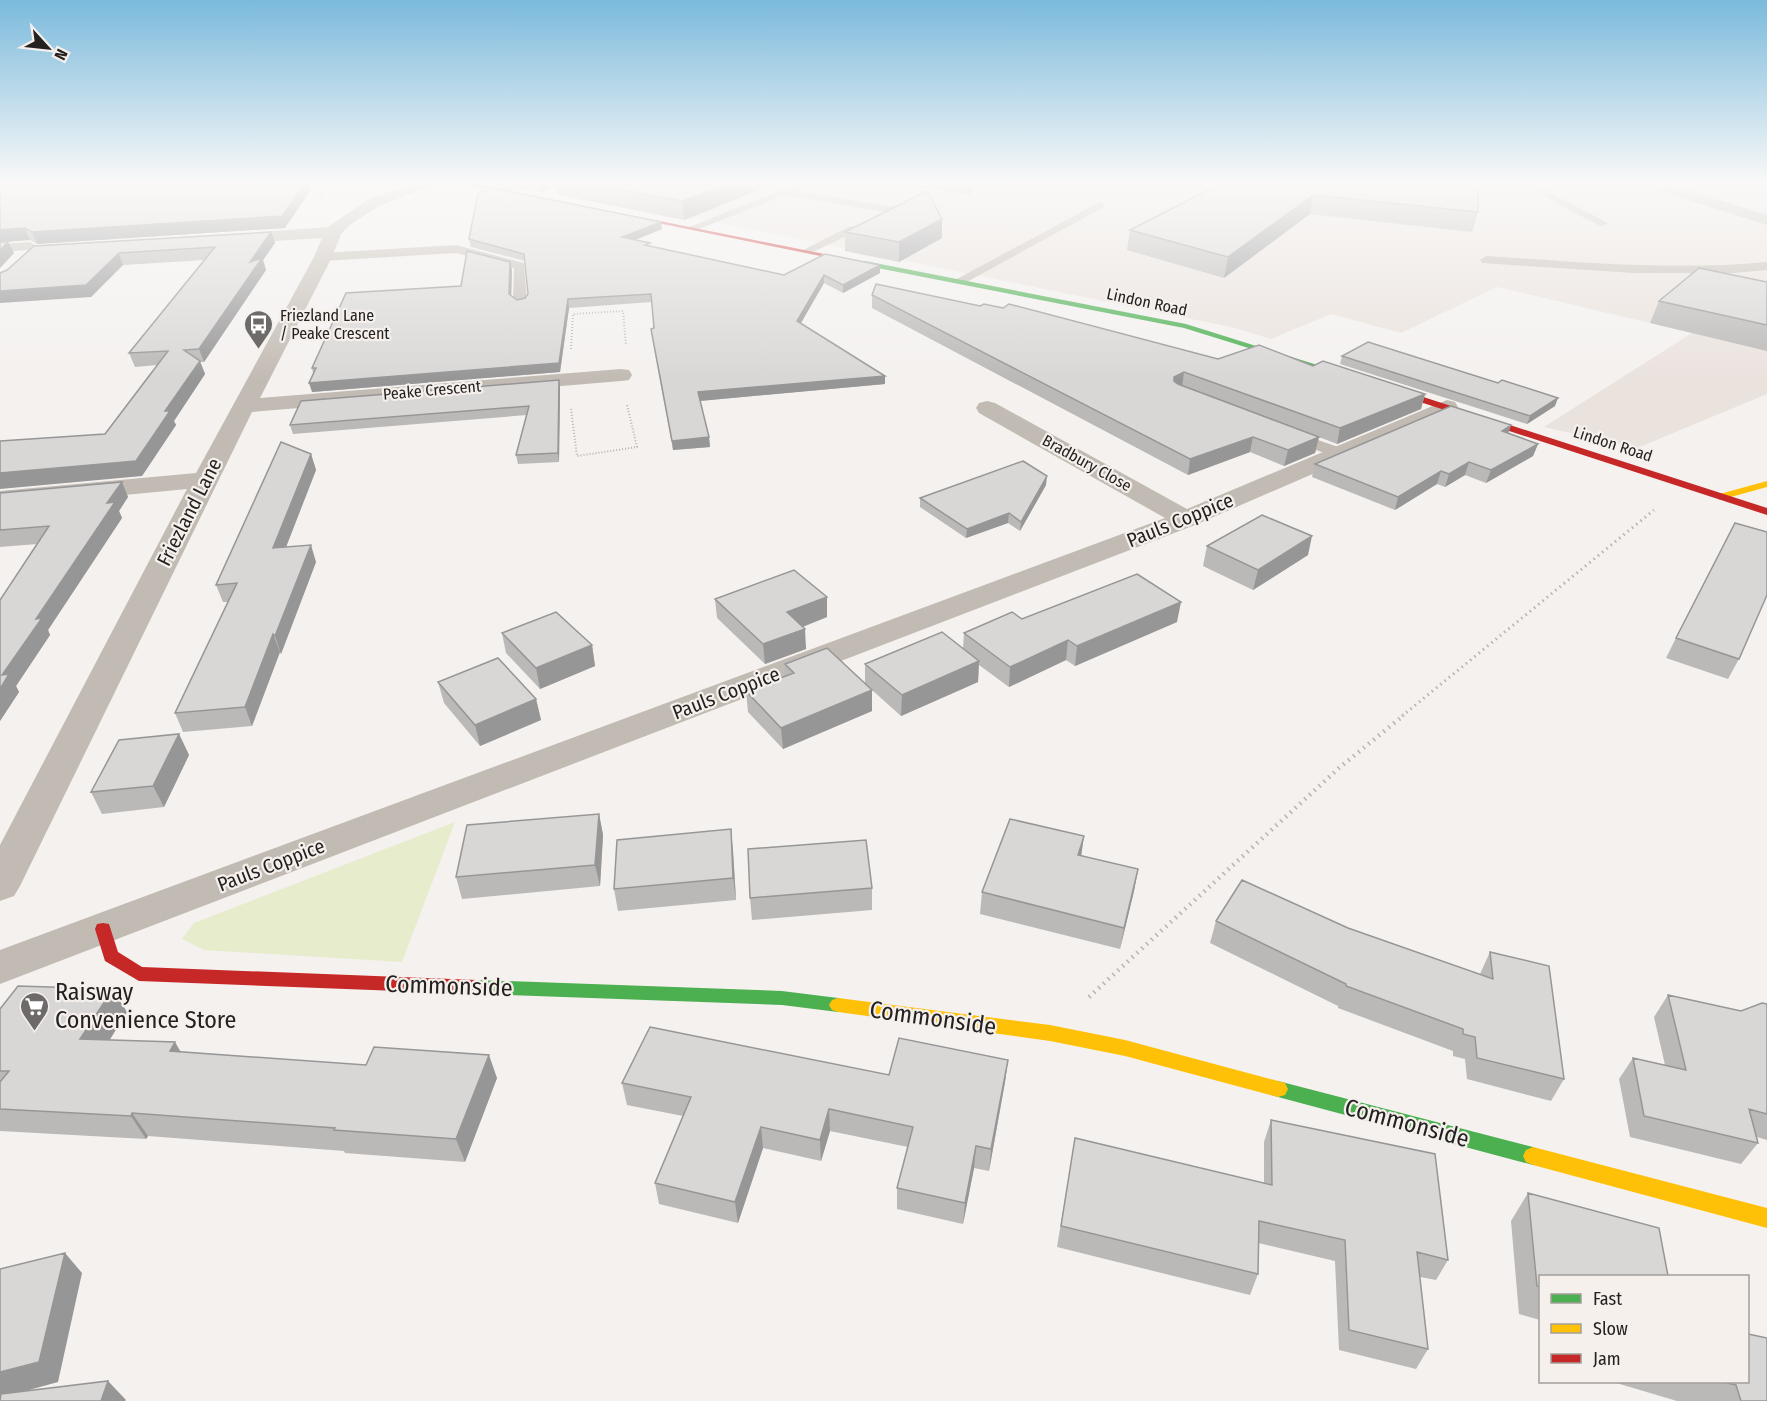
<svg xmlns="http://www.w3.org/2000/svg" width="1767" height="1401" viewBox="0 0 1767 1401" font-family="'Fira Sans Condensed',sans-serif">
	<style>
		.built { fill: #eae2dd }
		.green { fill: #e7eccc }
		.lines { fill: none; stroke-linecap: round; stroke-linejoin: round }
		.path-far2 { stroke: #b8b4ae; stroke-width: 2; stroke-dasharray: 1 2; stroke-linecap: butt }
		.path-far1 { stroke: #b8b4ae; stroke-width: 3; stroke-dasharray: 1.5 4; stroke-linecap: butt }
		.path { stroke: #b8b4ae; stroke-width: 4.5; stroke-dasharray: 1.5 5; stroke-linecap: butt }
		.lane { fill: #c2bbb3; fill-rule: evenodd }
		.street { fill: #c2bbb3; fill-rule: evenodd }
		.fast { fill: #4caf50; fill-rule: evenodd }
		.slow { fill: #ffc107; fill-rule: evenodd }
		.jam { fill: #c62828; fill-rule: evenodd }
		.wall { fill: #bab9b8 }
		.shaded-wall { fill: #979696 }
		.building { fill: #d8d7d6; stroke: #979696; stroke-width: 1.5 }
		.labels { text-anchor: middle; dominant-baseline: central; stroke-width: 4.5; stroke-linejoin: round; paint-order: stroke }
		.far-street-label { font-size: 16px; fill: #242221; stroke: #f6f0ed }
		.far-poi-label { font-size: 16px; fill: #242221; stroke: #f6f0ed; text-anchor: start }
		.street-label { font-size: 20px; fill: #242221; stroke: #f6f0ed }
		.near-street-label { font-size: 24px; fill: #242221; stroke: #f6f0ed }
		.near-poi-label { font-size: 24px; fill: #242221; stroke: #f6f0ed; text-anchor: start }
	</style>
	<rect width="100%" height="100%" fill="#f4f1ef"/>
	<path class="built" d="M578,184H1767V394L1637,448L1544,427L1692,333L1497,287L1401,333L1331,314L1271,339L1231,327L577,194Z"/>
	<path class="green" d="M455,822L402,962L204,950L182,939L194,923Z"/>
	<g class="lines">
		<path class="path-far2" d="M322,184V201
			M571,349L573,314L623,311L626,345
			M571,409L577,456L637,447L627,405"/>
		<path class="path-far1" d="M1402,716L1654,510"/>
		<path class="path" d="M1089,997L1339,768L1404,715"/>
		<path class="lane" d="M520,184H546L541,187L501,192L496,189L501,186Z
			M797,184L802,187L797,191L904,209L909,212L904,215L785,195L699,229L695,230L689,227Z
			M1521,184H1533L1608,223L1602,226L1598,225Z
			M1100,202L1104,203V207L965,283L961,284L955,280Z
			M873,223L879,226L877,228L855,232L813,252H805L803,250L848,227Z
			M30,242L40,248V254H32L27,250L0,252V244Z
			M456,245L524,263L527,302L525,305L520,306L513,302L514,268L456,253L323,261L317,257L323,253Z
			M1486,256C1579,262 1673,271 1767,262V270L1733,273H1633L1482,263L1480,260Z
			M1289,430L1344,449L1346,453L1338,458L1283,438L1281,435L1283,432Z"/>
		<path class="street" d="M411,184H430L428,187L379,206L351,224L341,234L332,257L260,398L621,369L629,370L632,375L629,380L621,381L252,412L20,886L14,896L0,901V845L187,489L0,507V491L196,473L314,257L322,238L228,244L222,243L220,239L222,235L328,227L367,200Z
			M1646,184H1667L1767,215V225L1648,187Z
			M1447,400L1455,402L1458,407L1455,412L1195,525L0,984V950L1165,518L979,413L976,408L979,403L987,401L995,403L1187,509Z"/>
		<path class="fast" d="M865,261L1186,324L1378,384L1371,386L1184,328L862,265L861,263Z
			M477,980L782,991L838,998L844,1000L847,1005L844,1010L838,1012L782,1005L477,994L471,992L468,987L471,982Z
			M1278,1081L1533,1147L1540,1150L1543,1156L1540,1162L1533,1165L1278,1097L1271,1095L1268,1089L1271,1083Z"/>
		<path class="slow" d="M1767,481V487L1720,500L1715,497L1716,495Z
			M838,998L1050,1025L1125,1040L1278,1081L1285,1083L1288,1089L1285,1095L1278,1097L1125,1056L1050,1041L838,1012L832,1010L829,1005L832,1000Z
			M1533,1147L1767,1208V1228L1533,1165L1526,1162L1523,1156L1526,1150Z"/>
		<path class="jam" d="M465,184H475L869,263L865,265Z
			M1371,382H1377L1767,508V515L1371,386Z
			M103,923L109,924L118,952L142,967L477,980L483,982L486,987L483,992L477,994L139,981L105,961L95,929L97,924Z"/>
	</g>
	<path class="wall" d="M532,184H774L684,220L558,195L556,185L541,192L533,190Z
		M901,184H981L968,195Z
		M1220,184L1478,212L1472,232L1310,214L1224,278L1127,250L1130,230Z
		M0,186L310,191L285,228L37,244L30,240L8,242L14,253L0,268Z
		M661,222L662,229L635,240L650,246L784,275L880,265V273L843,293L824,283L800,324L885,376V384L700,401L709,437L710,447L673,450L652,337L651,329L654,328L652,302L569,308L560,372L312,392L313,373L312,368L461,286L512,270L511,295L517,300L525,298L528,294L525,261L471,247L469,239Z
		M271,232L275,243L263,260L266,270L204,362H200L205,374L174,421L176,425L142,476L105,434L157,365L135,367L129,353L205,260L123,265L91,297L7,270L34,246Z
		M845,232L942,238L899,262L845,251Z
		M1767,282V351L1650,323L1659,301Z
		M872,295L1218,359L1425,394L1421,409L1337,444L1319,437L1315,453L1284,466L1250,452L1188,475L872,308Z
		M1342,356L1498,383L1555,406L1527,424L1340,364Z
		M559,380L560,388L559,462L518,464L516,455L527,415L293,434L290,425Z
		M1511,425L1508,433L1538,444L1533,456L1486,483L1465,475L1445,487L1437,484L1395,510L1312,477L1315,464Z
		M311,454L316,470L286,547L316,562L281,654L280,652L252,726L183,732L175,713L228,602H223L216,585Z
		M122,482L128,497L119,511L122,518L48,630L50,635L16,686L19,692L0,721L37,544L0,547V493Z
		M1046,485L1020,531L1008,523L966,538L920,507V498Z
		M1207,546L1308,555L1253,590L1203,566Z
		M715,599L827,617L803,627L806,649L765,664L717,618Z
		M1022,619L1177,622L1075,666L1066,660L1009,687L979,665L978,682L901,716L872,690V711L783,749L748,712L746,691L785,676V664L865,684V664L963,649L964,633Z
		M502,633L592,645L595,666L540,689L506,653Z
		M1676,638L1739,659L1728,679L1666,658Z
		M438,682L536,699L541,720L480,746L444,703Z
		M179,734L189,755L164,807L102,814L91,792Z
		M599,814L603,835L600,886L462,899L456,877Z
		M1084,836L1081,856L1138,869L1134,891L1120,949L980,914L982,892Z
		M733,851L736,900L618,911L614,889Z
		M872,888V910L752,920L750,898Z
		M1216,921L1348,928L1480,974L1490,952L1564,1079L1551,1101L1467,1079L1465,1059L1453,1056V1051L1338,1008V1006L1210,943Z
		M1668,995L1741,1011L1767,1004V1140L1757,1137L1758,1143L1741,1164L1630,1137L1619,1079L1633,1058L1665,1065L1654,1017Z
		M0,1009L127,1012L109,1040L181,1052L497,1078L465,1162L345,1153L344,1151L148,1136L146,1139L0,1131Z
		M1008,1060L1005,1082L989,1171L974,1168L963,1224L897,1209V1188L908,1147L830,1131L821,1161L763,1148L738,1223L659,1204L655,1183L683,1116L627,1105L622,1083L889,1075Z
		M1271,1120L1448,1260L1436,1280L1420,1277L1428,1349L1416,1369L1339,1350L1335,1261L1258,1243V1274L1250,1295L1057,1247L1075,1138L1264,1183V1142Z
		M1528,1193L1540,1276V1320L1519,1314L1511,1221Z
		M1613,1382H1748L1767,1401H1677Z"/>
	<path class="shaded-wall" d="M305,184H308L310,191L285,228L37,244L32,232Z
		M540,184H556V185L541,192Z
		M728,184H774L684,220L682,201Z
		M968,184H981L968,195Z
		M1313,195L1310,214L1224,278L1228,257Z
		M942,219V238L899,262V242Z
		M661,222L662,229L623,245L622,237Z
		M25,228L30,240L0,242V230Z
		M271,232L275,243L263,260L266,270L204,362L199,349L250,262Z
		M8,242L14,253L0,268V250Z
		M119,253L123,265L91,297L0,303V291Z
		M510,262L512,270L511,302L509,294Z
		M880,265V273L843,293V285Z
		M824,275V283L797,330V321Z
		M568,299L569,308L560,372L312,392L309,383Z
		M200,361L205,374L174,421L176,425L142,476L0,489V473L165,411Z
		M1184,372L1182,387L1172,392L1174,377Z
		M885,376V384L699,401L698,392Z
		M559,380L560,388L559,462L558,453Z
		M1425,394L1421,409L1337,444L1340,428Z
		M1558,398L1555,406L1527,424L1530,416Z
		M1511,425L1507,437L1502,431Z
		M709,437L710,447L673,450L672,441Z
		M1253,437L1250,452L1188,475L1190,459Z
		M1319,437L1315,453L1284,466L1288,450Z
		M1538,444L1533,456L1486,483L1491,470Z
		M311,454L316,470L279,565L273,548Z
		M1469,462L1465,475L1445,487L1449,474Z
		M1441,471L1437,484L1395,510L1398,497Z
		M1047,476L1046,485L1020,531L1021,522Z
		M122,482L128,497L119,511L122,518L48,630L50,635L16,686L19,692L0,721V689L2,675L36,619L107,503Z
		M1009,513L1008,523L966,538L967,529Z
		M1312,536L1308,555L1253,590L1258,570Z
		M311,545L316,562L281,654L275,636Z
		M827,597V617L789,632L787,612Z
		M1181,602L1177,622L1075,666L1077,646Z
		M805,629L806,649L765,664L763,644Z
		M273,634L280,652L252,726L245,707Z
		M1068,640L1066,660L1009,687L1010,667Z
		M592,645L595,666L540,689L536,668Z
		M979,661L978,682L901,716L902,695Z
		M872,690V711L783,749L781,728Z
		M536,699L541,720L480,746L475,725Z
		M179,734L189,755L164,807L153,786Z
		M599,814L603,835L600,886L595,865Z
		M731,829L733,851L736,900L733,878Z
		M1084,836L1081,857L1078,855Z
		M1138,869L1134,891L1120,949L1124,928Z
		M113,989L127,1012L96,1062L80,1039Z
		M175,1042L189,1066L170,1051Z
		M489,1055L497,1078L465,1162L456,1139Z
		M1008,1060L1005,1082L989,1171L991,1149Z
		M829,1109L830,1131L821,1161L820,1140Z
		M132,1113L148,1136L146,1139L131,1116Z
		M761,1127L763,1148L738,1223L735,1202Z
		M976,1146L974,1168L963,1224L965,1203Z
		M65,1253L82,1273L58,1382L0,1398V1372Z
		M108,1381L126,1400L125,1401H101Z"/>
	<path class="building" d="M56,184H305L282,216L32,232L25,228L0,230V186Z
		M589,184H728L682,201Z
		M1220,184H1478V212L1313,195L1228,257L1130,230Z
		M492,188L661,222L622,237L650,243L645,245L784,275L825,254L880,265L843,285L824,275L797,321L885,376L698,392L709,437L672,441L651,329L654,328L651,294L568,299L559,363L309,383L316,368H312L346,293L461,286L467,251L510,262L509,294L517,300L525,298L528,294L524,254L469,239L478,193Z
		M927,191L942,219L899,242L845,232Z
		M271,232L250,262L262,258L199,349L184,350L200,361L165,411H170L136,461L0,473V441L105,434L168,351L129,353L215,247L119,253L86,285L0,291V273L7,270L34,246Z
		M0,242H8L0,250Z
		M1699,268L1767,282V325L1659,301Z
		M876,284L980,306L984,304L1003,308L1009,304L1218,359L1259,345L1313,366L1323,361L1425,394L1340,428L1184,372L1174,377V381L1178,384L1319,437L1288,450L1253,437L1190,459L872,295Z
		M1368,342L1498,383L1502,380L1558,398L1530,416L1342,356Z
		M559,380L558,453L516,455L529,406L290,425L301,401Z
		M1451,406L1511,425L1502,431L1538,444L1491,470L1469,462L1449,474L1441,471L1398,497L1315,464Z
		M281,442L311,454L273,548L311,545L275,636L273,634L245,707L175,713L237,583L216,585Z
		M1023,461L1047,476L1021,522L1009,513L967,529L920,498Z
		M122,482L107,503L115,502L36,619L42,618L2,675L9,674L0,689V600L49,526L0,530V493Z
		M1262,515L1312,536L1258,570L1207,546Z
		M1735,523L1767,532V595L1739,659L1676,638Z
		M794,570L827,597L787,612L805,629L763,644L715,599Z
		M1137,574L1181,602L1077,646L1068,640L1010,667L964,633L1012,612L1022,619Z
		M556,612L592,645L536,668L502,633Z
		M942,632L979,661L902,695L865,664Z
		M827,648L872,690L781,728L746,691L794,673L785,664Z
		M498,658L536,699L475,725L438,682Z
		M179,734L153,786L91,792L119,740Z
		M599,814L595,865L456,877L467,825Z
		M1010,819L1084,836L1078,855L1138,869L1124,928L982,892Z
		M731,829L733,878L614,889L617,840Z
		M866,840L872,888L750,898L748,849Z
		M1242,880L1348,928L1493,979L1490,952L1549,966L1564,1079L1477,1058L1475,1037L1463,1034V1029L1346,986V984L1216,921Z
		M18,986L113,989L80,1039L175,1042L170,1051L366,1065L374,1047L489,1055L456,1139L334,1130L335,1128L132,1113L131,1116L0,1109V1082L9,1071H0V1009Z
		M1668,995L1741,1011L1762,1003L1767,1004V1114L1749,1109L1758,1143L1644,1116L1633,1058L1686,1070Z
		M650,1027L889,1075L899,1038L1008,1060L991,1149L976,1146L965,1203L897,1188L913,1127L829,1109L820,1140L761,1127L735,1202L655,1183L691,1097L622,1083Z
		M1271,1120L1435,1154L1448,1260L1417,1252L1428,1349L1349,1330L1345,1240L1259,1221L1258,1274L1061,1226L1075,1138L1272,1185Z
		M1528,1193L1659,1228L1668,1276H1540V1287L1537,1286Z
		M65,1253L39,1362L0,1372V1269Z
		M1748,1334L1767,1338V1401H1741L1736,1385L1723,1382H1748Z
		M108,1381L101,1401H0L1,1394Z"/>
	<linearGradient id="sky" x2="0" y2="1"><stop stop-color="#7bbadc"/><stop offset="0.48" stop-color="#faf9f8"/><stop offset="1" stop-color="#faf9f8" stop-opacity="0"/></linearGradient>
	<rect width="1767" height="380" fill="url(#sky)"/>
	<defs>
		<symbol id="bus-pin" viewBox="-11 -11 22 30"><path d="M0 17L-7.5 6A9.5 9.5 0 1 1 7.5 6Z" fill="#6d6a69" stroke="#f6f0ed"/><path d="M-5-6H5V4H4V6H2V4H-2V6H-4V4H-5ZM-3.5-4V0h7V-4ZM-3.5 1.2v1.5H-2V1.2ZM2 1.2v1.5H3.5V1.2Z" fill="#fff"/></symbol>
		<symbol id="supermarket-pin" viewBox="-11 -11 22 30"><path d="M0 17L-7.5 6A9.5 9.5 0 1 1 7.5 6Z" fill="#6d6a69" stroke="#f6f0ed"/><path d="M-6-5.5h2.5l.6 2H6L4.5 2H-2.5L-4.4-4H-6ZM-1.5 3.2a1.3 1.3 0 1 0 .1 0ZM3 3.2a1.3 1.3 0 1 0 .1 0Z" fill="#fff"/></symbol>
	</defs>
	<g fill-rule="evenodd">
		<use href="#bus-pin" x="242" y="308" width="33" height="45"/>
		<use href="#supermarket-pin" x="18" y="990" width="33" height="45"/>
	</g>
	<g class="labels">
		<g class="far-street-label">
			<text transform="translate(1147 302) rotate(12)">Lindon Road</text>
			<text transform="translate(432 390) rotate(-5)">Peake Crescent</text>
			<text transform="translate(1613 444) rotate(18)">Lindon Road</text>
			<text transform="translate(1087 463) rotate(29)">Bradbury Close</text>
		</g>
		<g class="far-poi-label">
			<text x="280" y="315">Friezland Lane<tspan x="280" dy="18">/ Peake Crescent</tspan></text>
		</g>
		<g class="street-label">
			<text transform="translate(189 512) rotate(-63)">Friezland Lane</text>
			<text transform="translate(1180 520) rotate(-22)">Pauls Coppice</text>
			<text transform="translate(726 693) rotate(-21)">Pauls Coppice</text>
			<text transform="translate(271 865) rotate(-21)">Pauls Coppice</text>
		</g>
		<g class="near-street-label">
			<text transform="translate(449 986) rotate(2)">Commonside</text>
			<text transform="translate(933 1018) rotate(8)">Commonside</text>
			<text transform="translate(1407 1123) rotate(15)">Commonside</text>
		</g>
		<g class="near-poi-label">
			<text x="55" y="992">Raisway<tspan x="55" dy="28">Convenience Store</tspan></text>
		</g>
	</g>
	<rect x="1539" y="1275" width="210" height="108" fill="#f6f0ed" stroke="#a29e9b" stroke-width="1.5"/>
	<rect x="1551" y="1294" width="30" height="9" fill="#4caf50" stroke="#a29e9b" stroke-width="1.5"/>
	<text x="1593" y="1305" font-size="18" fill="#242221">Fast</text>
	<rect x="1551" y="1324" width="30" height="9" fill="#ffc107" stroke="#a29e9b" stroke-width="1.5"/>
	<text x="1593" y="1335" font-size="18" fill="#242221">Slow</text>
	<rect x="1551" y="1354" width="30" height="9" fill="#c62828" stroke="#a29e9b" stroke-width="1.5"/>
	<text x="1593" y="1365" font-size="18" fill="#242221">Jam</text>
	<g transform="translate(48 48) rotate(117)" stroke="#f6f0ed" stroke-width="4.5" paint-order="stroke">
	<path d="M0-4.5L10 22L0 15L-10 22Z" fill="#242221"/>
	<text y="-9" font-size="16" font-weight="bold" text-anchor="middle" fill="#242221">N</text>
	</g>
</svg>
